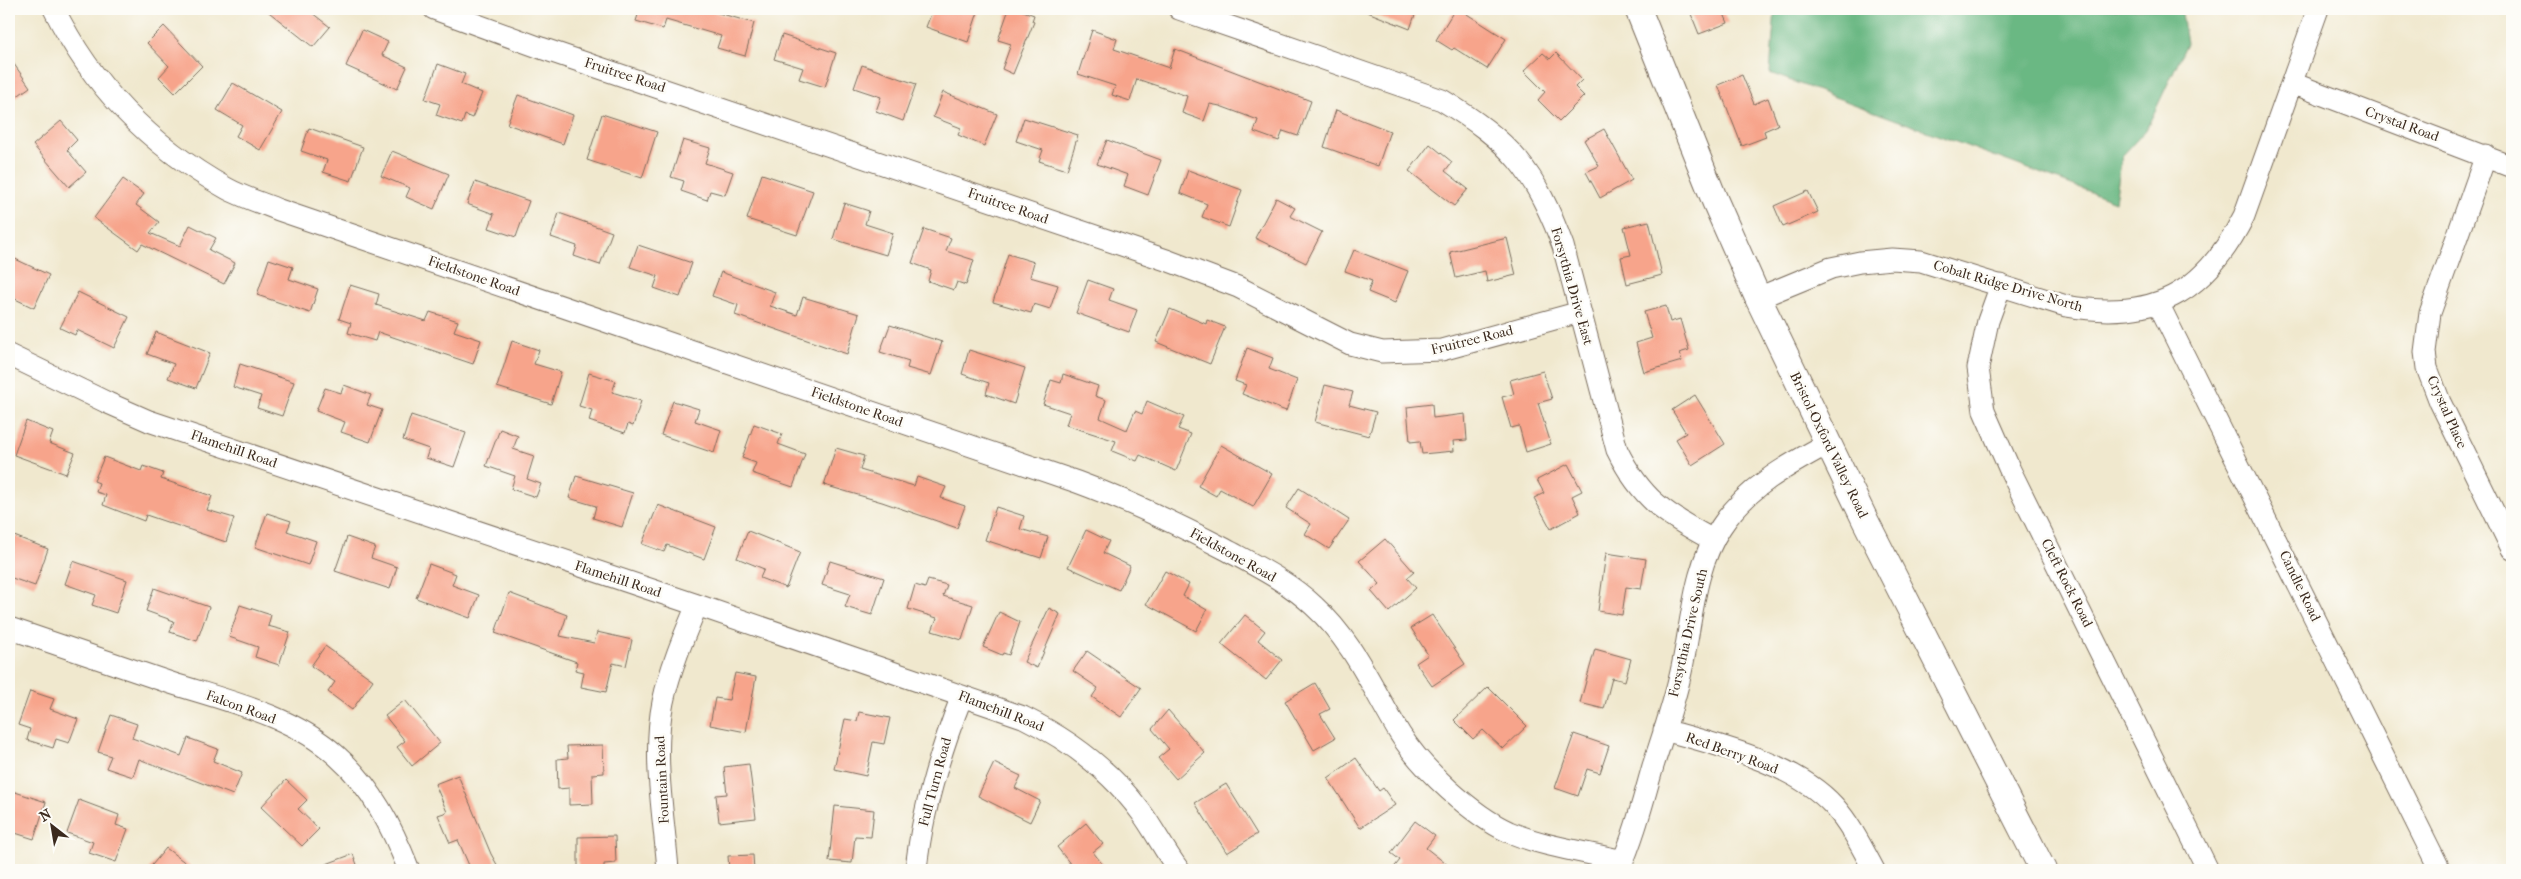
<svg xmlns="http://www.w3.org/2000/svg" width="2521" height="879" viewBox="0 0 2521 879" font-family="'IM FELL French Canon',serif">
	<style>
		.forest { fill: #6ab883; stroke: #527150 }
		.building { fill: #f7a48b }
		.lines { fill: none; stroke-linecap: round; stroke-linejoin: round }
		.minor-casing { stroke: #7a6c5c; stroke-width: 23 }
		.major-casing { stroke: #7a6c5c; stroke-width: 28 }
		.minor { stroke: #fff; stroke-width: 21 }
		.major { stroke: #fff; stroke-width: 26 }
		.labels { text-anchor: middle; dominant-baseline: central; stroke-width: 5; stroke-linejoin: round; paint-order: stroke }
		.street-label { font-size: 14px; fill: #3b2a1e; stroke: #fdfcf7 }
	</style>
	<rect width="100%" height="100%" fill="#fdfcf7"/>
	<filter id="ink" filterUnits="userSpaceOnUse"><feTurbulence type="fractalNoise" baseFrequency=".02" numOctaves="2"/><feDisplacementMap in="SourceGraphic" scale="10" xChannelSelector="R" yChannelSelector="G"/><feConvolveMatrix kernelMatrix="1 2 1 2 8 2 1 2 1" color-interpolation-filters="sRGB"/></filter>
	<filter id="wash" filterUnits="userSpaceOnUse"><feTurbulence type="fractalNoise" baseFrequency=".0096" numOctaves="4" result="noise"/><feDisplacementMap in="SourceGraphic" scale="20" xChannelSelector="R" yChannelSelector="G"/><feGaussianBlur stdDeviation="1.12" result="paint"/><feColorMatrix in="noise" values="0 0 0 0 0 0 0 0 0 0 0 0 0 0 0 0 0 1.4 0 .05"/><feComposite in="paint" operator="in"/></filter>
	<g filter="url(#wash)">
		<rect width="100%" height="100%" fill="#f0e8ce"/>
		<path class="forest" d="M1775,9H2181L2187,43L2146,130L2122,156L2115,201L1770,73Z"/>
		<g id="blocks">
			<path class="building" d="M265,9H307L330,27L313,47Z
				M640,9H704L754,23L745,56L717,48L721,36L666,20L663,29L636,21Z
				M933,9H979L968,42L926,27Z
				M1009,9H1018L1034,15L1032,21L1034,22L1013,74L1002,69L1011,44L998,40Z
				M1360,9H1417L1410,29Z
				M1455,9H1459L1506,39L1487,69L1454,48L1452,50L1436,40Z
				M1689,9H1722L1728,23L1699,34Z
				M164,26L202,66L175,93L159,77L169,66L147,43Z
				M362,30L388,42L382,55L407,67L397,89L346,66Z
				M1092,30L1117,39L1114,49L1169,68L1175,49L1311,101L1298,136L1283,131L1279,141L1254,132L1258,120L1220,106L1210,104L1204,121L1182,113L1187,96L1137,79L1130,101L1112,95L1115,86L1078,74Z
				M782,35L836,53L825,87L799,79L803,68L774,59Z
				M1543,53L1550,59L1556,53L1582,80L1575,87L1584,96L1559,121L1538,100L1545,92L1524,71Z
				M9,57L30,87L9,102Z
				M438,64L465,74L461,84L482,93L472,118L465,115L462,124L436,115L440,104L425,99Z
				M862,65L916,84L903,121L876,111L881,97L854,88Z
				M1742,75L1754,104L1768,98L1778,125L1764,131L1766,137L1742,146L1718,85Z
				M233,83L282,112L260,150L236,136L242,125L217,110Z
				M943,92L997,114L984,146L958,135L961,128L933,117Z
				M518,95L573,115L563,144L507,124Z
				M1336,110L1390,131L1378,166L1324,147Z
				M602,114L657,132L642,178L587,160Z
				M1024,118L1078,135L1067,170L1039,161L1043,150L1016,141Z
				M61,121L77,140L67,150L86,172L69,187L33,145Z
				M309,128L363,147L351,181L323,172L327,160L301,151Z
				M1604,129L1632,180L1600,198L1586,172L1599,166L1584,140Z
				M683,140L710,148L705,163L733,172L725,195L710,191L707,200L681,191L684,181L671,177Z
				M1107,140L1161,160L1148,195L1124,186L1128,175L1097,164Z
				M1430,144L1452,162L1445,171L1468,189L1454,206L1409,171Z
				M392,151L449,174L434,209L406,197L410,188L381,176Z
				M1188,170L1242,190L1229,227L1202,217L1207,204L1180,193Z
				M762,174L813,191L797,235L747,219Z
				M123,179L144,194L136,205L159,222L150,233L180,246L190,225L216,238L209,250L235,263L224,284L142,244L138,250L94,218Z
				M475,182L529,201L516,237L489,228L494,214L467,204Z
				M1808,191L1818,212L1783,227L1774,206Z
				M1276,198L1295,208L1290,216L1322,232L1306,263L1255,238Z
				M844,203L869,211L865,224L893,233L886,255L833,239Z
				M559,213L612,232L600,265L574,256L577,246L551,237Z
				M1649,221L1662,275L1627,284L1621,257L1631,255L1624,227Z
				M924,229L951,238L946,251L974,260L966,285L957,282L954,290L928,281L931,270L912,263Z
				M1507,238L1516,275L1487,282L1485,271L1456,278L1450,252Z
				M638,245L692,263L680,297L654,288L658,276L630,267Z
				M1354,250L1408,271L1395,303L1368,292L1372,281L1345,271Z
				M1008,254L1034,262L1030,277L1058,285L1050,309L1034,304L1031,313L993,302Z
				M9,256L49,275L34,308L9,296Z
				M269,259L293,267L289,279L318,289L310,313L257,295Z
				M721,272L775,292L770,306L797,315L803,297L859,314L847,354L735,315L738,305L712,296Z
				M1088,280L1113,289L1109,300L1137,310L1129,332L1076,313Z
				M350,285L379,294L376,305L426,321L430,312L458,321L454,331L481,340L473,364L378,332L375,341L348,333L351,323L339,319Z
				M78,292L129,317L114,348L77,330L75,335L60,328Z
				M1666,306L1670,322L1680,319L1689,350L1679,353L1682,361L1644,372L1636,343L1652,338L1644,312Z
				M1170,309L1206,324L1207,320L1225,327L1210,364L1156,342Z
				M890,325L942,342L931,375L907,368L909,361L880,352Z
				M156,332L210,353L196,388L168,378L174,364L147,354Z
				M512,341L539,350L534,364L561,372L551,404L497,387Z
				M1247,348L1273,358L1269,369L1297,380L1286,411L1242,394L1246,385L1235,381Z
				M969,350L1025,368L1014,404L986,394L989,383L962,374Z
				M240,364L294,382L282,416L257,408L261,396L233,387Z
				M1543,371L1552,399L1538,403L1551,444L1526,452L1519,426L1511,428L1502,397L1514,394L1510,380Z
				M589,373L616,381L612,392L641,401L633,426L628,424L625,433L589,421L592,410L579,406Z
				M1063,374L1098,386L1095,396L1106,400L1100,418L1127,430L1135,411L1142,414L1147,401L1184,417L1178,429L1191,434L1176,471L1140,455L1137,461L1112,451L1116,441L1066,425L1070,413L1043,404L1051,380L1061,383Z
				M344,385L371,395L367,405L382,410L370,442L341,432L345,422L316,411L325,388L341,393Z
				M1325,385L1353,392L1349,405L1376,412L1369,436L1315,422Z
				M1695,395L1725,444L1692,465L1676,439L1686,433L1672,410Z
				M673,401L699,409L695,421L721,430L714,453L661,435Z
				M1432,404L1433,418L1465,414L1467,440L1453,441L1454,451L1422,454L1420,441L1410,442L1407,407Z
				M411,415L466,433L454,467L426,458L429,449L403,440Z
				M26,421L53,432L49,443L75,453L66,474L14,455Z
				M754,424L782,434L778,444L805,454L793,487L752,473L756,463L742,458Z
				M500,429L518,436L513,449L534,456L527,479L541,484L536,497L511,489L515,476L486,466Z
				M1221,445L1272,474L1253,507L1220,489L1216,496L1198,486Z
				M836,448L864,456L860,470L914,486L917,477L946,487L941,498L965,506L957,528L882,502L824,485Z
				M104,457L141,471L143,466L163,473L161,479L212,496L207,510L234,518L226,542L146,515L144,521L103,505L106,495L96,492L99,483L94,481Z
				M1568,464L1582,491L1572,496L1580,513L1551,529L1534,498L1544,493L1537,480Z
				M576,476L633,493L622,527L593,518L596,506L569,498Z
				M1299,488L1349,520L1329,549L1305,534L1311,524L1286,508Z
				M658,505L716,527L704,559L667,545L664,552L642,544Z
				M996,507L1024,516L1020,529L1048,537L1041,558L985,540Z
				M267,513L291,521L287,531L316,541L308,565L255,547Z
				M1086,530L1109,541L1103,553L1130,566L1119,590L1068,567Z
				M748,531L800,552L786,588L760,578L764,569L737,558Z
				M9,534L48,549L35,586L9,577Z
				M347,537L375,547L371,558L397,567L390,589L335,571Z
				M1385,539L1414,572L1407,578L1416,588L1389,612L1371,591L1380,584L1359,561Z
				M1606,553L1646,559L1641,589L1626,587L1622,615L1598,611Z
				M73,561L127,580L116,613L92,605L96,595L65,584Z
				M830,561L884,578L872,615L845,607L850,594L822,585Z
				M429,564L456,574L452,585L479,595L470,618L416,598Z
				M1165,571L1189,584L1183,596L1207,610L1196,631L1146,604Z
				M928,580L947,585L943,596L973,605L962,640L932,631L937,618L908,609L915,585L925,588Z
				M154,588L209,607L197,641L170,632L174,621L146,611Z
				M509,593L567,615L560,636L594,643L597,632L632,640L626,666L613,663L606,692L581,687L584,672L575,670L577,662L495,633Z
				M240,605L271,615L268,626L290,632L279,665L255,657L258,647L229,637Z
				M1049,608L1060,614L1037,668L1024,662Z
				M999,612L1020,622L1009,655L1003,653L1002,655L983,647Z
				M1245,615L1265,631L1258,640L1282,660L1266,680L1221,644Z
				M1432,615L1465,664L1432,686L1416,663L1428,655L1411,628Z
				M325,646L373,680L352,710L328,692L335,682L311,666Z
				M1595,649L1631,659L1625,681L1612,678L1604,709L1580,703Z
				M1087,651L1141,688L1121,717L1092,697L1098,688L1073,671Z
				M735,673L756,677L746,732L710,725L715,698L729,700Z
				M1315,683L1330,709L1320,714L1335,738L1314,750L1285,701Z
				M1488,687L1527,726L1503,749L1483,730L1473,739L1454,720Z
				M30,691L54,699L50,709L78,719L69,743L56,739L53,748L27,740L30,729L18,725Z
				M405,700L440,743L412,766L397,747L405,741L385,716Z
				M1168,710L1205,753L1176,779L1158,758L1169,749L1152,729Z
				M859,712L890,718L884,744L873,742L866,776L834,769L845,719L857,721Z
				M111,715L137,724L132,738L181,756L188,738L218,749L213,761L242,773L233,795L139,759L133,777L106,768L111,756L98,752Z
				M1574,734L1609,746L1600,773L1587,769L1578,796L1555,788Z
				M603,745L604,773L592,774L593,804L569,805V788L558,789L557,759L568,758L567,746Z
				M1356,758L1379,791L1383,788L1395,805L1360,828L1328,778Z
				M994,763L1021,776L1015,788L1040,801L1030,822L978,796Z
				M749,764L756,818L719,822L716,795L727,794L724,767Z
				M458,775L491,854L500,870H471L458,840L450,843L438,815L447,812L435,784Z
				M286,780L307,800L298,809L319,829L302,846L261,807Z
				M1226,784L1257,834L1227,853L1195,803Z
				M9,790L46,802L34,839L9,831Z
				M79,800L119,815L116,825L128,829L116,862L89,853L93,842L67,833Z
				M835,806L874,810L871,837L855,836L852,863L829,861Z
				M1415,821L1435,836L1426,848L1454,870H1392L1400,860L1391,853Z
				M1086,823L1103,844L1093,852L1107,870H1075L1057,847Z
				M615,836L616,863L604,864V870H578V837Z
				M166,848L195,870H148Z
				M353,854L359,870H314L313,869Z
				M753,855L754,870H729L728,856Z"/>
		</g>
	</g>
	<g filter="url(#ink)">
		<use href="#blocks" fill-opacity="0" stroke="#7a6c5c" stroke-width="1"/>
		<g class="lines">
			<defs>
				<path id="minor" d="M54,9C92,86 151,146 226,188C242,197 262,203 279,210L1077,482C1129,501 1177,524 1225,549C1256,566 1289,582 1314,606C1354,642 1373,690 1400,734C1422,769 1472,815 1509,832C1545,847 1586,852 1623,861
					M434,9L541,48L1169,261L1238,287L1350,344L1382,352L1442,350L1580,312
					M1179,9L1442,100C1511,142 1535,170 1563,246L1617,450C1641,499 1666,515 1713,540
					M2292,83L2512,167
					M2486,155L2430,313L2425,352L2427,368L2440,402L2512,549
					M2001,285L1988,321L1978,368L1984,411L2010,470L2208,870
					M1758,298L1831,268L1860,262L1892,259L1921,261L2066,306C2153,321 2204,295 2244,216L2318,9
					M2158,303L2440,870
					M9,355L108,403L149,421L697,605L1023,717C1070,740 1110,770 1141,812C1155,831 1165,852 1179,870
					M9,628C63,646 117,665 171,683C227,701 292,715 337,756C372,787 392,827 409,870
					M1664,730C1718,745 1795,763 1834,806C1851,825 1862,848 1874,870
					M668,870C664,816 652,756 663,702C670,669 684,636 697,605
					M916,870C922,810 940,752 962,696
					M1619,870C1634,837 1643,801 1653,766C1663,735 1674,704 1681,672C1692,624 1693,569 1721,527C1746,488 1788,465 1827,444"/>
				<path id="major" d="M1638,9L1715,201L1758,298L1866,522L2043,870"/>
			</defs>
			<use href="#minor" class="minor-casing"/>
			<use href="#major" class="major-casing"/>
			<use href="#minor" class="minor"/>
			<use href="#major" class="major"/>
		</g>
	</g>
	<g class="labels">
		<g class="street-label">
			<text transform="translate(625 75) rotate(18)">Fruitree Road</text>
			<text transform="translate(2402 124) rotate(20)">Crystal Road</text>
			<text transform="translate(1008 206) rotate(19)">Fruitree Road</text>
			<text transform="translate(474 276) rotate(19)">Fieldstone Road</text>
			<text transform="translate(1572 286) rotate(74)">Forsythia Drive East</text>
			<text transform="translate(2008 286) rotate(16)">Cobalt Ridge Drive North</text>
			<text transform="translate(1472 340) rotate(-14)">Fruitree Road</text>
			<text transform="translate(857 407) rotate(19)">Fieldstone Road</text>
			<text transform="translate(2447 412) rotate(66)">Crystal Place</text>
			<text transform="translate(1829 445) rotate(64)">Bristol-Oxford Valley Road</text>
			<text transform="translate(234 449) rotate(19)">Flamehill Road</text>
			<text transform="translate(1233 555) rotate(29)">Fieldstone Road</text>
			<text transform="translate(618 579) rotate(18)">Flamehill Road</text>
			<text transform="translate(2067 583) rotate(63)">Cleft Rock Road</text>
			<text transform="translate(2300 586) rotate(64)">Candle Road</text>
			<text transform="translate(1688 633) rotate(-77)">Forsythia Drive South</text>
			<text transform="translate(241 707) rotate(20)">Falcon Road</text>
			<text transform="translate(1001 711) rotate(21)">Flamehill Road</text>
			<text transform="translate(1732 753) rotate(20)">Red Berry Road</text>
			<text transform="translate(662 780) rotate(-93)">Fountain Road</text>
			<text transform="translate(935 782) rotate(-75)">Full Turn Road</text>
		</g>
	</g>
	<rect width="2521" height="879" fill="none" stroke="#fdfcf7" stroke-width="30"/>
	<g transform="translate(52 826) rotate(329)" stroke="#fdfcf7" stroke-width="4" paint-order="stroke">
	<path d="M0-4L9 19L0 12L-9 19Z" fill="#3b2a1e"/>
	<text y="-8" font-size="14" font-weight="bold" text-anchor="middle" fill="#3b2a1e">N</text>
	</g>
</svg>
